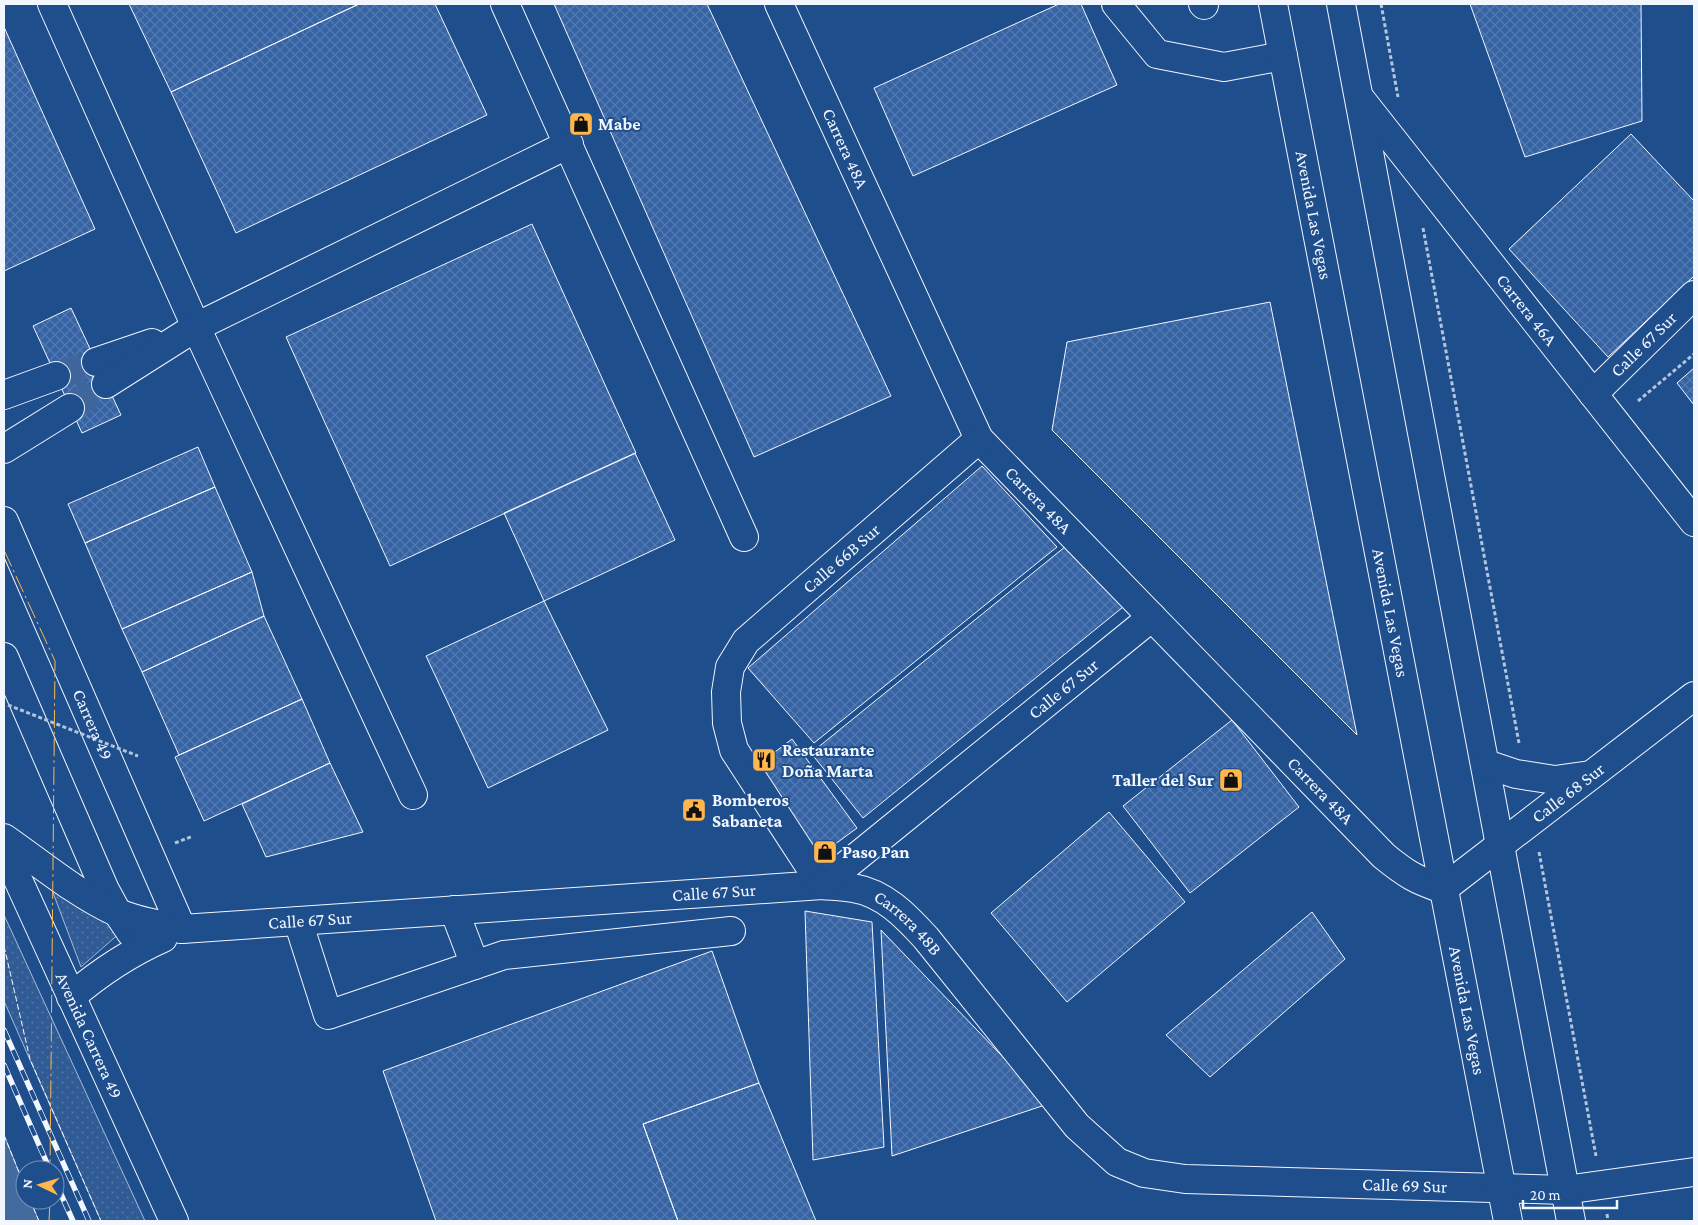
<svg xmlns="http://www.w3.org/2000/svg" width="1698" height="1225" viewBox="0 0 1698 1225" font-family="'Crimson Pro',serif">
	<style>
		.grass { fill: url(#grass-dots); stroke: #a8bbd7 }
		.water { fill: #446ba0; stroke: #a8bbd7 }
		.building { fill: url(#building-cross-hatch); stroke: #f2f6ff }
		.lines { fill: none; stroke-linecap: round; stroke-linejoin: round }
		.minor-tunnel { stroke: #3f679d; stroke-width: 28; stroke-dasharray: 28 14; stroke-linecap: butt }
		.minor-casing { stroke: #f2f6ff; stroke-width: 30 }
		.major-casing { stroke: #f2f6ff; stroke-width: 30 }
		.highway-casing { stroke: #f2f6ff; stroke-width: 30 }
		.path { stroke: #b3c4dc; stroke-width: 3; stroke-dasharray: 4 2.5; stroke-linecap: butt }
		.minor { stroke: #1f4e8c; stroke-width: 28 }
		.major { stroke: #1f4e8c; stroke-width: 28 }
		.highway { stroke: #1f4e8c; stroke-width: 28 }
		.rail-casing { stroke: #f2f6ff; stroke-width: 5.5 }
		.rail { stroke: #1f4e8c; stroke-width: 4; stroke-dasharray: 11; stroke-linecap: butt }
		.path-bridge { stroke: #b3c4dc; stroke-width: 3; stroke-dasharray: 4 2.5; stroke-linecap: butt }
		.fence { stroke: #f2f6ff; stroke-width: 1; stroke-dasharray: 6 2.5; stroke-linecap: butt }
		.power { stroke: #ffb74d; stroke-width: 1; stroke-dasharray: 18 4 2.5 4; stroke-linecap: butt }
		.labels { text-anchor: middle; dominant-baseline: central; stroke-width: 4; stroke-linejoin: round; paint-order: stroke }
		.poi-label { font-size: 18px; font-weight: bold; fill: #f2f6ff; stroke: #1f4e8c; text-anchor: start }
		.street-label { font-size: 18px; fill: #f2f6ff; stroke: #1f4e8c }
	</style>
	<defs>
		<pattern id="grass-dots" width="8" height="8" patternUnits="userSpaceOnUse" patternTransform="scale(1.25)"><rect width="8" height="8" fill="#305b95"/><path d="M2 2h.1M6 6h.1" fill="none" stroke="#4e73a5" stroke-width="1.8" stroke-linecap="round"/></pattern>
		<pattern id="building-cross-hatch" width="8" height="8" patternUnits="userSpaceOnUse" patternTransform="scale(1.25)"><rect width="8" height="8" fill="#3563a3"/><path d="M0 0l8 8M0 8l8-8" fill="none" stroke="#537ab1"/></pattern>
	</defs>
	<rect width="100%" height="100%" fill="#1f4e8c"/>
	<path class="grass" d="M49,882L122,931L81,967Z
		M4,915L145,1221H101L4,1001Z"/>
	<path class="water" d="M4,1135L25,1187V1200H30L39,1221H4Z"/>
	<path class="building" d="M129,4H359L171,92Z
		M359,4H435L487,115L236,233L171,92Z
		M554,4H707L891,396L754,457Z
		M1059,4H1081L1117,85L913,176L874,88Z
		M1470,4H1641L1642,121L1525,157Z
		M4,27L95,229L4,271Z
		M1631,134L1694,201V276L1608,357L1509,249Z
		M532,224L636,453L390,566L286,337Z
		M1270,302L1357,735L1052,430L1067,342Z
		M71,308L121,415L82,433L33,326Z
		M1694,368V405L1677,383Z
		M198,447L215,487L85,543L68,504Z
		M635,453L675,540L544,601L504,513Z
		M982,466L1057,547L814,743L748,668Z
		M215,487L252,572L122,629L85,543Z
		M1071,542L1123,607L863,818L811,753Z
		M252,572L264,616L142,672L122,629Z
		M544,601L608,730L488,788L426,656Z
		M264,616L302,699L179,755L142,672Z
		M302,699L330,763L204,821L175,757Z
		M1232,720L1299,807L1190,893L1123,806Z
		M792,739L857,828L819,856L758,765Z
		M330,763L363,832L266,857L242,804Z
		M1109,812L1185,902L1067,1002L991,913Z
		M805,911L872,922L884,1147L813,1160Z
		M1312,912L1345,959L1210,1077L1166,1035Z
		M881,930L1048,1104L892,1156Z
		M712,951L759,1083L643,1124L678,1221H436L383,1071Z
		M759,1083L816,1221H678L643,1124Z"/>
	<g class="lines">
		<path class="minor-tunnel" d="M56,376L96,362
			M70,408L106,384"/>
		<defs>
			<g id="minor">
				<path d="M52,4L196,327L413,795"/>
				<path d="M505,4L744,537"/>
				<path id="s1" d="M779,4L979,439L1384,856C1406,874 1416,880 1443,889L1694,696"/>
				<path d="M1116,4L1157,54L1224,67L1283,56"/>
				<path d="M1203,4L1204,5"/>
				<path id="s2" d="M1359,97L1694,522"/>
				<path d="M96,362L152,343"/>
				<path d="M106,384L196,327L569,144"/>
				<path id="s3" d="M1593,394L1694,295"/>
				<path d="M4,395L56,376"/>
				<path d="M4,449L70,408"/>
				<path id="s4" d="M4,521L182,929"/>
				<path d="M4,657L105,890L117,912L131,933L147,945"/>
				<path id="s5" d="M4,838C40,863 75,893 116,912C137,921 160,925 182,929L822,885C832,886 843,886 853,888C884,893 906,916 926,938L1077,1126L1117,1162L1144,1173L1185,1179L1565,1190L1694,1172"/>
				<path id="s6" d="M822,885L734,750L727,723L726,692L730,667L746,641L979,439"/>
				<path id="s7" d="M822,885L1152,617"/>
				<path d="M454,910L475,965"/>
				<path d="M298,921L328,1015L504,955L731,931"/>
				<path d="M71,997C99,973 129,953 163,938"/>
			</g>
			<g id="major">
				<path id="s8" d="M1273,4L1508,1221"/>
				<path d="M1341,4L1571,1221"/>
				<path d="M1486,764L1516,774L1555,780L1591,775"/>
			</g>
			<g id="highway">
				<path id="s9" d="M4,849L174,1221"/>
			</g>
		</defs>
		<use href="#minor" class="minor-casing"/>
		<use href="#major" class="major-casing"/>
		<use href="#highway" class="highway-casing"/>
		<path class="path" d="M1381,4L1398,97
			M1423,228L1519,743
			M1638,401L1694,354
			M175,843L193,836
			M1539,852L1596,1156
			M1607,1214L1608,1221"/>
		<use href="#minor" class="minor"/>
		<use href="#major" class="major"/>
		<use href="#highway" class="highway"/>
		<defs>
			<path id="rail" d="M4,1030L89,1221
				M4,1065L50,1170
				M55,1181L73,1221"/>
		</defs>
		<use href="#rail" class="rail-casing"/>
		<use href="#rail" class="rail"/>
		<path class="path-bridge" d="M8,705L138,756"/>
		<path class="fence" d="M4,946L30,1059L101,1221
			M4,1135L25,1187
			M30,1200L39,1221"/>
		<path class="power" d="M4,550L55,661L50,1170
			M49,1221L50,1200"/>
	</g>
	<defs>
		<symbol id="shop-square" viewBox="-11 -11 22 22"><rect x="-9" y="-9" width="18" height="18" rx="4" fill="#ffb74d" stroke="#1f4e8c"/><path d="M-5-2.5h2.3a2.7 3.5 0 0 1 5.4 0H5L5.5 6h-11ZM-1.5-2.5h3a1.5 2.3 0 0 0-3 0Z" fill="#111"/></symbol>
		<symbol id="restaurant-square" viewBox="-11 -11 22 22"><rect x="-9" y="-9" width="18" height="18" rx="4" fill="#ffb74d" stroke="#1f4e8c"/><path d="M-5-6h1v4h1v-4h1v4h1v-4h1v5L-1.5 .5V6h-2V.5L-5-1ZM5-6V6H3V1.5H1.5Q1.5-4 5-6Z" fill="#111"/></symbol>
		<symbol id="civic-square" viewBox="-11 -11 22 22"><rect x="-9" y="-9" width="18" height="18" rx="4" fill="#ffb74d" stroke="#1f4e8c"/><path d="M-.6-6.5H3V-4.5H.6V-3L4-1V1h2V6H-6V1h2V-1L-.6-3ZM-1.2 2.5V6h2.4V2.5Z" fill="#111"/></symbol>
	</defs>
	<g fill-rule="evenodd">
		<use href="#shop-square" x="567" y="110" width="28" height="28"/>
		<use href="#restaurant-square" x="750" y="746" width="28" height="28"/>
		<use href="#shop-square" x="1217" y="766" width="28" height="28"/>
		<use href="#civic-square" x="680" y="796" width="28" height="28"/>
		<use href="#shop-square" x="811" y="838" width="28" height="28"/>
	</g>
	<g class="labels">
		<g class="poi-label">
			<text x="598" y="124">Mabe</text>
			<text x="782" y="750">Restaurante<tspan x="782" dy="21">Doña Marta</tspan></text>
			<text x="1214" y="780" text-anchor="end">Taller del Sur</text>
			<text x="712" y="800">Bomberos<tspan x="712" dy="21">Sabaneta</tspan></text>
			<text x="842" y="852">Paso Pan</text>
		</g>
		<g class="street-label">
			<text stroke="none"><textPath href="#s1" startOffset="159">Carrera 48A</textPath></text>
			<text stroke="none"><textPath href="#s8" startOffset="215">Avenida Las Vegas</textPath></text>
			<text stroke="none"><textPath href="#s2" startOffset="271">Carrera 46A</textPath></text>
			<text stroke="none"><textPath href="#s3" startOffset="71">Calle 67 Sur</textPath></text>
			<text stroke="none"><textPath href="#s1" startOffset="564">Carrera 48A</textPath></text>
			<text stroke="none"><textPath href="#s6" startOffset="402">Calle 66B Sur</textPath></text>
			<text stroke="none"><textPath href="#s8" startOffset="620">Avenida Las Vegas</textPath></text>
			<text stroke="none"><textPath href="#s7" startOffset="311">Calle 67 Sur</textPath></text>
			<text stroke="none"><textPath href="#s4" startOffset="222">Carrera 49</textPath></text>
			<text stroke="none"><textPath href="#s1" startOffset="969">Carrera 48A</textPath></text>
			<text stroke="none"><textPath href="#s1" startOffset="1286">Calle 68 Sur</textPath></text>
			<text stroke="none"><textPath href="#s5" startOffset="736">Calle 67 Sur</textPath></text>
			<text stroke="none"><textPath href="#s5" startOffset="331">Calle 67 Sur</textPath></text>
			<text stroke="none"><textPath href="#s5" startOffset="942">Carrera 48B</textPath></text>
			<text stroke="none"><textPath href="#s8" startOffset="1025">Avenida Las Vegas</textPath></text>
			<text stroke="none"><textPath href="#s9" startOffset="205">Avenida Carrera 49</textPath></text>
			<text stroke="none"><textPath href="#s5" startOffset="1551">Calle 69 Sur</textPath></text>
		</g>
	</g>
	<rect width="1698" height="1225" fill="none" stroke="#f2f6ff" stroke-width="10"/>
	<g transform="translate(40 1185) rotate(275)"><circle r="24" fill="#1f4e8c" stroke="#7391ba"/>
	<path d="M0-4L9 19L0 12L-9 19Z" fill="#ffb74d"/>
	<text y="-8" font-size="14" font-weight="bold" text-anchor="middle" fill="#f2f6ff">N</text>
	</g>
	<path d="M1523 1200v8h94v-8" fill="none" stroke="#f2f6ff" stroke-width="2.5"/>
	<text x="1530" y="1200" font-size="15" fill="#f2f6ff" stroke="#1f4e8c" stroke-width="4" paint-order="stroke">20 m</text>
</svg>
